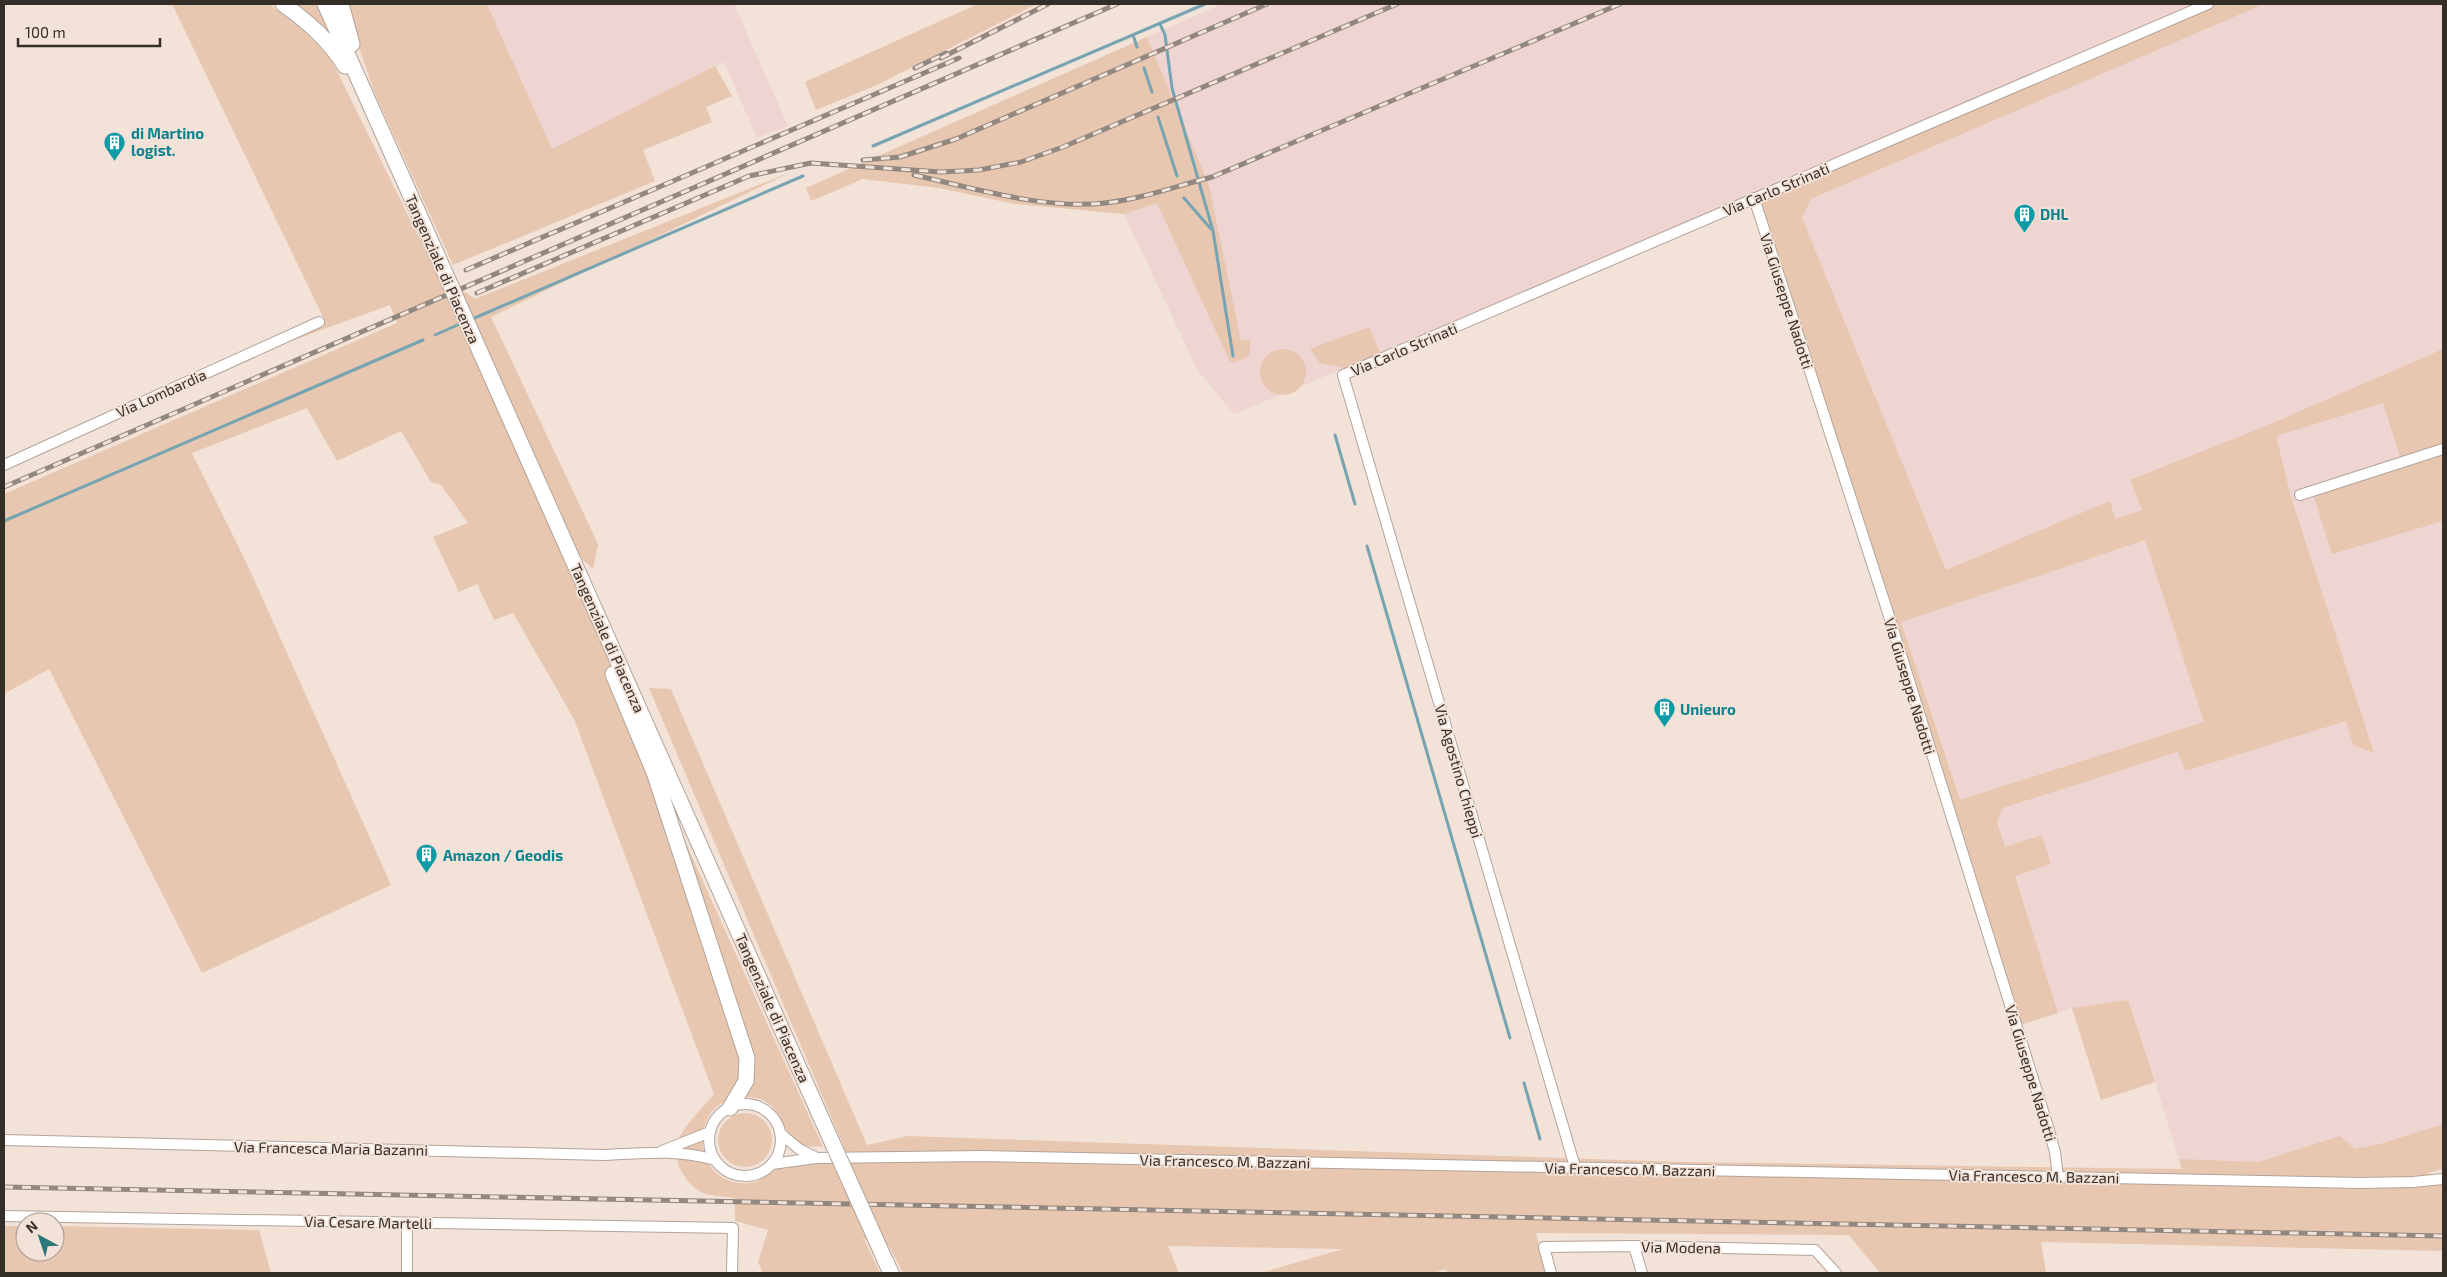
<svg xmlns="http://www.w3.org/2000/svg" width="2447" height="1277" viewBox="0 0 2447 1277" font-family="'Exo 2',sans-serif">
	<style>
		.commercial { fill: #efd5d1 }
		.green { fill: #e8c7b0; fill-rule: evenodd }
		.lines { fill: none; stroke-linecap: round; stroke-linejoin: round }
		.stream { stroke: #76a4b3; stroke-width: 3 }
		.minor-casing { stroke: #b3a399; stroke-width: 12 }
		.highway-casing { stroke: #b3a399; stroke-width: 17 }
		.minor { stroke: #fff; stroke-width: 10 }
		.highway { stroke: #fff; stroke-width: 15 }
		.rail-casing { stroke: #938880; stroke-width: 5 }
		.rail { stroke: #f2e2d7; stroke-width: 3; stroke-dasharray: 9; stroke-linecap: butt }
		.highway-bridge-casing { stroke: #b3a399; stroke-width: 17; stroke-linecap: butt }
		.highway-bridge { stroke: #fff; stroke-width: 15 }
		.labels { text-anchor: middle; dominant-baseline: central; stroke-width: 4; stroke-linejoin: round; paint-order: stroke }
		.culture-label { font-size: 15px; font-weight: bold; fill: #0d838f; stroke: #f2e2d7; text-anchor: start }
		.street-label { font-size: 15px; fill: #342e29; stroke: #f2e2d7 }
	</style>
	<rect width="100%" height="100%" fill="#f2e2d7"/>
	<path class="commercial" d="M487,4H734L788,126L757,138L724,62L552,149Z
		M1222,4H2443V1169H2182L2155,1082L2101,1100L2072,1008L2018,1025L1753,198L1234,414L1198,371L1124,214L1209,185L1147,37Z"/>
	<path class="green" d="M172,4H184L185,6L188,4H269L326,49L436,272L475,299L791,172L491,317L598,544L593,569L557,537L682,835L823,1147C817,1146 810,1147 804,1146C778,1138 787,1097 746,1097C685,1097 690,1188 749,1183C762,1182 768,1172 779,1168C801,1160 823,1155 844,1147L649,688L671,689L867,1145L908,1136L1682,1162L2182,1169L2179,1159L2259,1162L2340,1136L2355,1149L2380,1144L2443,1124V1169L2427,1173L2443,1178V1251L2041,1242L2046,1273H1880L1849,1235L1536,1233L1545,1273H1447L1446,1269L1433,1273H1261L1343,1249L1168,1246L1179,1273H903L888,1244L864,1239L880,1273H763L758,1262L768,1230L735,1221V1198C725,1196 710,1197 701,1192C686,1184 672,1161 677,1143C684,1125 702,1109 714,1094L574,719L513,613L494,620L477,584L459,592L433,537L468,523L441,485L431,482L401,431L337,461L307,408L192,453L248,566L391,885L202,973L49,669L4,694V494L397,323L390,305L236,361L325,321Z
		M292,4H316L328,30H326Z
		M344,4H487L552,149L715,66L732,96L706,107L712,122L643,150L655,181L453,265L375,94Z
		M978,4H1037L877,85L816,110L805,82Z
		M2206,4H2264L1811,199L1802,218L1946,570L2110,501L2115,519L2142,510L2130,480L2266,426L2443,349V521L2332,554L2312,491L2401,460L2383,403L2276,436L2291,497L2374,753L2353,745L2346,721L2185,771L2178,752L2003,808L1997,822L2005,847L2042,835L2051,864L2015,876L2058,1013L2017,1026L1753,198ZM2145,540L2204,722L1960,800L1901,622Z
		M1147,37L1209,185L1241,341L1251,339L1249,356L1233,363L1229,360L1157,203L1124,214L1015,204L939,188L863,179L811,201L806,188Z
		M1369,327L1382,357L1350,369L1320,363L1310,349Z
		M1260 372a23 23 0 1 1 46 0a23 23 0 1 1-46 0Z
		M2128,1000L2155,1082L2101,1100L2072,1008Z
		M718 1140a27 27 0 1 1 54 0a27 27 0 1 1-54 0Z
		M4,1226H25V1252H55V1226L259,1230L271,1273H4Z"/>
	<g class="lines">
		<path class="stream" d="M1160,24L1165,35L1172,88L1213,231L1233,356
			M1133,35L1137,47
			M1144,68L1152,92
			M1158,117L1177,176
			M873,146L1205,4
			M1184,198L1211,229
			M470,320L803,176
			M435,335L462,323
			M1335,435L1355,504
			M4,521L423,340
			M1367,546L1510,1038
			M1524,1083L1540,1139"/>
		<defs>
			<path id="minor" d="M1754,198L1889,616L2048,1127L2055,1152L2058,1177
				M4,465L319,322
				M2300,495L2443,449
				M709 1140a36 36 0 1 1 72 0a36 36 0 1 1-72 0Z
				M780,1133L799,1149L815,1157
				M4,1140L604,1155C641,1153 679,1149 715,1160
				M662,1151L710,1132
				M772,1164L816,1158L982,1156L2360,1183L2413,1182L2443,1179
				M1575,1167L1343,375L2208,4
				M4,1216L733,1228L732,1273
				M407,1223V1273
				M1634,1246L1642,1273
				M1551,1273L1544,1247L1634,1246L1815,1250L1836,1273"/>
			<path id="highway" d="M283,4C308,22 329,40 345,66
				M325,4L417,210
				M341,4L352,44
				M486,365L823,1122
				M613,674L654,772L747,1058L746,1081L730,1108
				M885,1260L891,1273"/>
		</defs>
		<use href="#minor" class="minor-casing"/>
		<use href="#highway" class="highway-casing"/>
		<use href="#minor" class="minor"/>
		<use href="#highway" class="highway"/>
		<defs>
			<path id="rail" d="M941,58L1048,4
				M915,68L946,53
				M863,160L900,157L956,139L1267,4
				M914,175C974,188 1044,210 1105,203C1142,199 1176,186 1212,177L1620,4
				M466,270L959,58
				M477,293L749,176L811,163L941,172L979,170L1021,162L1063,147L1397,4
				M4,487L1117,4
				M4,1187L2443,1236"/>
		</defs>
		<use href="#rail" class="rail-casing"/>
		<use href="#rail" class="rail"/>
		<defs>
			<path id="highway-bridge" d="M417,210L486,365
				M823,1122L885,1260"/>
		</defs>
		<use href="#highway-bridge" class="highway-bridge-casing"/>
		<use href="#highway-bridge" class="highway-bridge"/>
	</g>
	<defs>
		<symbol id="building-pin" viewBox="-11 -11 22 30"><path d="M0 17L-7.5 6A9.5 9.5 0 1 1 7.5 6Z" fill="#0f9aa8" stroke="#f2e2d7"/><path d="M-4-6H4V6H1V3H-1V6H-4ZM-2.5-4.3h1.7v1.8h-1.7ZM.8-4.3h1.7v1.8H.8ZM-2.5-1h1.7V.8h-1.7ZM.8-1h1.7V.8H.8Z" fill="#fff"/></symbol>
	</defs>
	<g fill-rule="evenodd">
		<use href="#building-pin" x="102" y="130" width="25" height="34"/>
		<use href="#building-pin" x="2012" y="202" width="25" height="34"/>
		<use href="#building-pin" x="1652" y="696" width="25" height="34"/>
		<use href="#building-pin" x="414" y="842" width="25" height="34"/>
	</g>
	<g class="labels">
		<g class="culture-label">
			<text x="131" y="133">di Martino<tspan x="131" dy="17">logist.</tspan></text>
			<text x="2040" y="214">DHL</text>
			<text x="1680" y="709">Unieuro</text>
			<text x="443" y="855">Amazon / Geodis</text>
		</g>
		<g class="street-label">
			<text transform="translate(1776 189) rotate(-23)">Via Carlo Strinati</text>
			<text transform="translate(443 269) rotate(66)">Tangenziale di Piacenza</text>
			<text transform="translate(1787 301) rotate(72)">Via Giuseppe Nadotti</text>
			<text transform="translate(1404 349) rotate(-23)">Via Carlo Strinati</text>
			<text transform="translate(161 393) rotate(-24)">Via Lombardia</text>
			<text transform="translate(608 638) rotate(66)">Tangenziale di Piacenza</text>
			<text transform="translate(1910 686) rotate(73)">Via Giuseppe Nadotti</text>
			<text transform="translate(1459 771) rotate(74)">Via Agostino Chieppi</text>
			<text transform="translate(773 1008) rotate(66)">Tangenziale di Piacenza</text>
			<text transform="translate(2031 1073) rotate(73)">Via Giuseppe Nadotti</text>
			<text transform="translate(331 1148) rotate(1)">Via Francesca Maria Bazanni</text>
			<text transform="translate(1225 1161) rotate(1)">Via Francesco M. Bazzani</text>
			<text transform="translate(1630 1169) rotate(1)">Via Francesco M. Bazzani</text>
			<text transform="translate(2034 1176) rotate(1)">Via Francesco M. Bazzani</text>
			<text transform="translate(368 1222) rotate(1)">Via Cesare Martelli</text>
			<text transform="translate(1681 1247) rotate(1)">Via Modena</text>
		</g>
	</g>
	<rect width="2447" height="1277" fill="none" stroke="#342e29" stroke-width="10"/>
	<g transform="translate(40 1237) rotate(320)"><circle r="24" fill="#f2e2d7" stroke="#a69a91"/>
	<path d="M0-4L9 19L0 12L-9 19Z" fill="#2d777a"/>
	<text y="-8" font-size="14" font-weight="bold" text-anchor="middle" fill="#342e29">N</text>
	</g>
	<path d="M18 38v8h142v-8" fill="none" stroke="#342e29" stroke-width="2.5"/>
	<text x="25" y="38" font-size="15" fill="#342e29" stroke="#f2e2d7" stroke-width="4" paint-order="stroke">100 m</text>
</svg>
